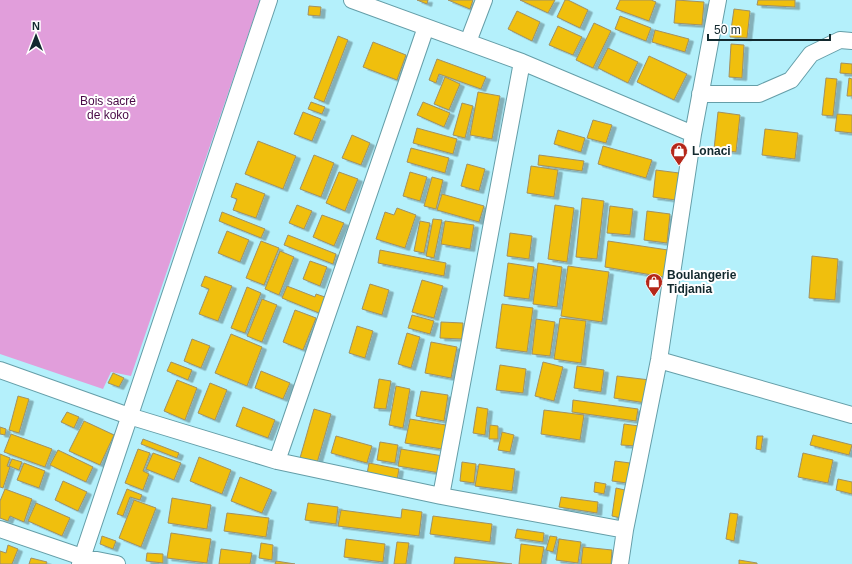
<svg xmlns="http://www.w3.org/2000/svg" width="852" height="564" viewBox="0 0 852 564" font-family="Arial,sans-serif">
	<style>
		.green { fill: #e19edb }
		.building { fill: #f0bf08; stroke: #a09166; filter: url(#shadow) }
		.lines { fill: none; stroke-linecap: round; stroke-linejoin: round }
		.minor-casing { stroke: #659ea8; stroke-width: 18 }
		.minor { stroke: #fff; stroke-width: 16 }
		.labels { text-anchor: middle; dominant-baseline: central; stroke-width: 4; stroke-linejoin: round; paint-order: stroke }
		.park-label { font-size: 12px; fill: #490946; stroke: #fff }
		.poi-label { font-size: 12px; font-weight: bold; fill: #12292e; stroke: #fff; text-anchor: start }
	</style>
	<defs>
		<filter id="shadow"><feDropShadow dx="4.5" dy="2.5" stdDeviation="0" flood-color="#0004"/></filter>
	</defs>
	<rect width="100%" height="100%" fill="#b4f0fb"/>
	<path class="green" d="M0,0H260L131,376L111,372L103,389L0,354Z"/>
	<path class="building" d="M417,0H428L427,4Z
		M448,0H473L470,9Z
		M520,0H555L548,13Z
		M565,0H568L588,10L580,28L557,17Z
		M620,0H651L656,2L649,21L616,9Z
		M676,0L704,2L702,25L674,23Z
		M758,0H795V7L757,5Z
		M309,6L321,7L320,16L308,15Z
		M734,9L750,11L747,38L730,37Z
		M517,11L540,22L532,41L508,29Z
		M620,16L651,28L646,41L615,29Z
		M594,23L611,31L593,68L576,60Z
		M558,26L582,37L573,55L549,45Z
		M655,30L689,39L685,52L652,42Z
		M338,36L348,40L324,102L314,98Z
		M373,42L406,55L397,80L363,67Z
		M731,44L744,45L742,78L729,77Z
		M608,48L638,62L628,83L598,68Z
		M649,56L687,74L674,100L637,82Z
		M437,59L486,77L481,89L439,74L436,83L429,80Z
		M841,63L852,64V74L840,73Z
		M445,77L460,84L449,110L434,104Z
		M826,78L837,79L833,116L822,115Z
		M849,78L852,79V96H847Z
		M478,92L500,96L492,139L470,135Z
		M311,102L325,107L322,114L308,109Z
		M423,102L450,113L444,127L417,115Z
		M462,103L473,106L465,138L453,135Z
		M303,112L321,119L312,141L294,134Z
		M718,112L740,115L736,152L714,149Z
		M837,114L852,115V133L835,131Z
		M593,120L612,125L606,143L587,138Z
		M417,128L457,139L453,154L413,143Z
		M765,129L798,133L795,159L762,155Z
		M558,130L585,138L581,152L554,144Z
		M352,135L370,143L361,165L342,158Z
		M258,141L296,156L283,189L245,174Z
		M603,146L652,160L646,178L598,164Z
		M411,148L449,158L445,173L407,162Z
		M314,155L334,163L321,197L300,189Z
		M539,155L584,161L582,171L538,165Z
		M467,164L485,169L479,191L461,186Z
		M531,166L558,170L554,197L527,193Z
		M656,170L679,173L676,200L653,197Z
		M339,172L358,179L345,211L326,203Z
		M410,172L427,177L420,201L403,196Z
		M432,177L443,180L436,209L424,206Z
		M236,183L265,194L256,218L233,210L237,199L231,197Z
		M442,194L484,206L479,222L437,210Z
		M582,198L604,201L597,259L576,257Z
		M297,205L312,211L304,229L289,223Z
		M555,205L574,208L567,262L548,259Z
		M610,206L633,209L630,235L607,233Z
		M397,208L416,215L405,248L376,239L385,212L394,215Z
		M647,211L670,214L667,243L644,240Z
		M222,212L265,229L261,238L219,221Z
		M322,215L344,223L334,246L313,237Z
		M433,219L442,220L434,258L426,256Z
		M420,221L430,223L424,253L414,251Z
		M445,221L474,225L470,249L441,244Z
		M227,231L249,240L240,262L218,253Z
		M510,233L532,236L529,259L507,256Z
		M288,235L336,254L333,264L284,245Z
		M261,241L279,248L264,285L246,278Z
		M608,241L668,250L664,277L605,267Z
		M380,250L446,263L444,276L378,263Z
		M280,251L294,257L279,295L265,289Z
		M812,256L838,259L835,300L809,298Z
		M310,261L327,267L320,286L303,279Z
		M508,263L534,267L529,299L504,296Z
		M538,263L562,267L557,307L533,304Z
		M568,266L609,272L602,322L561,316Z
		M205,276L232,286L218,321L199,314L209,289L201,286Z
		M422,280L443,286L434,318L412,312Z
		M370,284L389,290L382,315L362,309Z
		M287,286L315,297L316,294L325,297L319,313L282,298Z
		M247,287L261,293L245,333L231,328Z
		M262,299L277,305L262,342L247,336Z
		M502,304L533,308L527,352L496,348Z
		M295,310L316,318L303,350L283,342Z
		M412,315L434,321L430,334L408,328Z
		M560,318L586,321L581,363L554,359Z
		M536,319L555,322L550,356L532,354Z
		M441,322L463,323L462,339L440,338Z
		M357,326L373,331L365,358L349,353Z
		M407,333L420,337L411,368L398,364Z
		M231,334L262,347L247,386L215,373Z
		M192,339L210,346L201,368L184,361Z
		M431,342L457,347L451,378L425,373Z
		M171,362L192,370L188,380L167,371Z
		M543,362L563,367L554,401L535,396Z
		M500,365L526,369L523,393L496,390Z
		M577,366L604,370L601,392L574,388Z
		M261,371L290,383L283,399L255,388Z
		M113,373L124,378L119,387L108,383Z
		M617,376L650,380L646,403L614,398Z
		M379,379L391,381L386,409L374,408Z
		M177,380L197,388L185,420L164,411Z
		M210,383L227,390L215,420L198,413Z
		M396,386L410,389L403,428L389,425Z
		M421,391L448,395L444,421L416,416Z
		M18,396L29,399L19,433L9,430Z
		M573,400L638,409L636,421L572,412Z
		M243,407L275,420L268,438L236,426Z
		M477,407L488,409L485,435L473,433Z
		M314,409L331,414L317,463L300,458Z
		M544,410L584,415L580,440L541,434Z
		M67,412L79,417L74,428L61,422Z
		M410,419L446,425L442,449L405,443Z
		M84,421L114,435L100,465L69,451Z
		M624,424L639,426L636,446L621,445Z
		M490,425L498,426V439H489Z
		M0,427L6,429L5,435L0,434Z
		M502,432L514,435L510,452L498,450Z
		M11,434L52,449L45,467L4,452Z
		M813,435L852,445L849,455L810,445Z
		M336,436L372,446L367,463L331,453Z
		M757,436H763L761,450L756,449Z
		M143,439L179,453L177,458L141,444Z
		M380,442L398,445L395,463L377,460Z
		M138,449L150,453L143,471L149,474L143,490L125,483Z
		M401,449L443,456L440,473L398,466Z
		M58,450L93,467L86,482L50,465Z
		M153,453L181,463L174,480L146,469Z
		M803,453L833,460L828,483L798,477Z
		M0,454L10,458L7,466L10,467L3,488L0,487Z
		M199,457L231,470L222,494L190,481Z
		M12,459L22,462L19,470L9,466Z
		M615,461L630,463L627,483L612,481Z
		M462,462L476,464L474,483L460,481Z
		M24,463L45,471L39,488L17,480Z
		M369,463L399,469L397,480L367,474Z
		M479,464L515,469L512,491L475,486Z
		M240,477L272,490L262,513L231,501Z
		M838,479L852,482V494L836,490Z
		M63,481L87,492L78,511L55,500Z
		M595,482L606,484L604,494L594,492Z
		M616,488L625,490L621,518L612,516Z
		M5,489L32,499L24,522L10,516L8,521L0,518V501Z
		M127,489L142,495L140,500L130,497L123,516L117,514Z
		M561,497L598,502L597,513L559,507Z
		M172,498L211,505L207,529L168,523Z
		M134,500L156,508L141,547L119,538Z
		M36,503L70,518L62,536L28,521Z
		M308,503L338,507L336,524L305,520Z
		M402,509L422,512L419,536L338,526L341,510L401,518Z
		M227,513L269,518L266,537L224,531Z
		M730,513L738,514L734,541L726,539Z
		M433,516L492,524L490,542L430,534Z
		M517,529L544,533L543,542L515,538Z
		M171,533L211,539L207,563L167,558Z
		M102,536L116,541L113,549L100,544Z
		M550,536L557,537L553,552L546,550Z
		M346,539L385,544L383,562L344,557Z
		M559,539L581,542L578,563L556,560Z
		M397,542L409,543L406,564H394Z
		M261,543L273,545L272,560L259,558Z
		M521,544L544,547L541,564H519Z
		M8,545L18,549L12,564H0V551L6,553Z
		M583,547L612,550L611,564H581Z
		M221,549L252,553L250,564H219Z
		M147,553L163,554V563L146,561Z
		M455,557L512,564H454Z
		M31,558L47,562L46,564H29Z
		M739,560L757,563V564H739Z
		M276,561L295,564H275Z"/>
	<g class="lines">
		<defs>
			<path id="minor" d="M352,0L522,62L693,134
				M468,42L484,0
				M700,94H759L791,80L811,54L840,40L852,41
				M659,360L852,415
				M0,370L129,416L277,461L441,496L625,530
				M277,461L426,27
				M441,496L522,62
				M0,529L82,557L117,564
				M80,564L269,0
				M620,564L625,530L659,360L693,134L718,0"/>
		</defs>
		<use href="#minor" class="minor-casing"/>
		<use href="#minor" class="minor"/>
	</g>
	<defs>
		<symbol id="shop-pin" viewBox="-11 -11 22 30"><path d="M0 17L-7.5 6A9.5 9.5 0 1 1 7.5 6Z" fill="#b52719" stroke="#fff"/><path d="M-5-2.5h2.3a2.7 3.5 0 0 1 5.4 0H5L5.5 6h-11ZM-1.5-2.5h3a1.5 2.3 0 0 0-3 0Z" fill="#fff"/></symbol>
	</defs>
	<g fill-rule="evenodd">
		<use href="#shop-pin" x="669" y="141" width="20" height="27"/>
		<use href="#shop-pin" x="644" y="272" width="20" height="27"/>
	</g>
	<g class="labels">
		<g class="park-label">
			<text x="108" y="101">Bois sacré<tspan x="108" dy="14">de koko</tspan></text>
		</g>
		<g class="poi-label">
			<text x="692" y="151">Lonaci</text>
			<text x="667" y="275">Boulangerie<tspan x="667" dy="14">Tidjania</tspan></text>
		</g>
	</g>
	<g transform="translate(36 36)" stroke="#ffffff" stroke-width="3" paint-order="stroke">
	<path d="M0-3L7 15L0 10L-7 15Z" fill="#12292e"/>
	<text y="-6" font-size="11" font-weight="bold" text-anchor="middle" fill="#12292e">N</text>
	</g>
	<path d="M708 34v6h122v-6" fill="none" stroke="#12292e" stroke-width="2"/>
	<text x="714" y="34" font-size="12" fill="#12292e" stroke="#ffffff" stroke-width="3" paint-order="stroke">50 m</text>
</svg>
